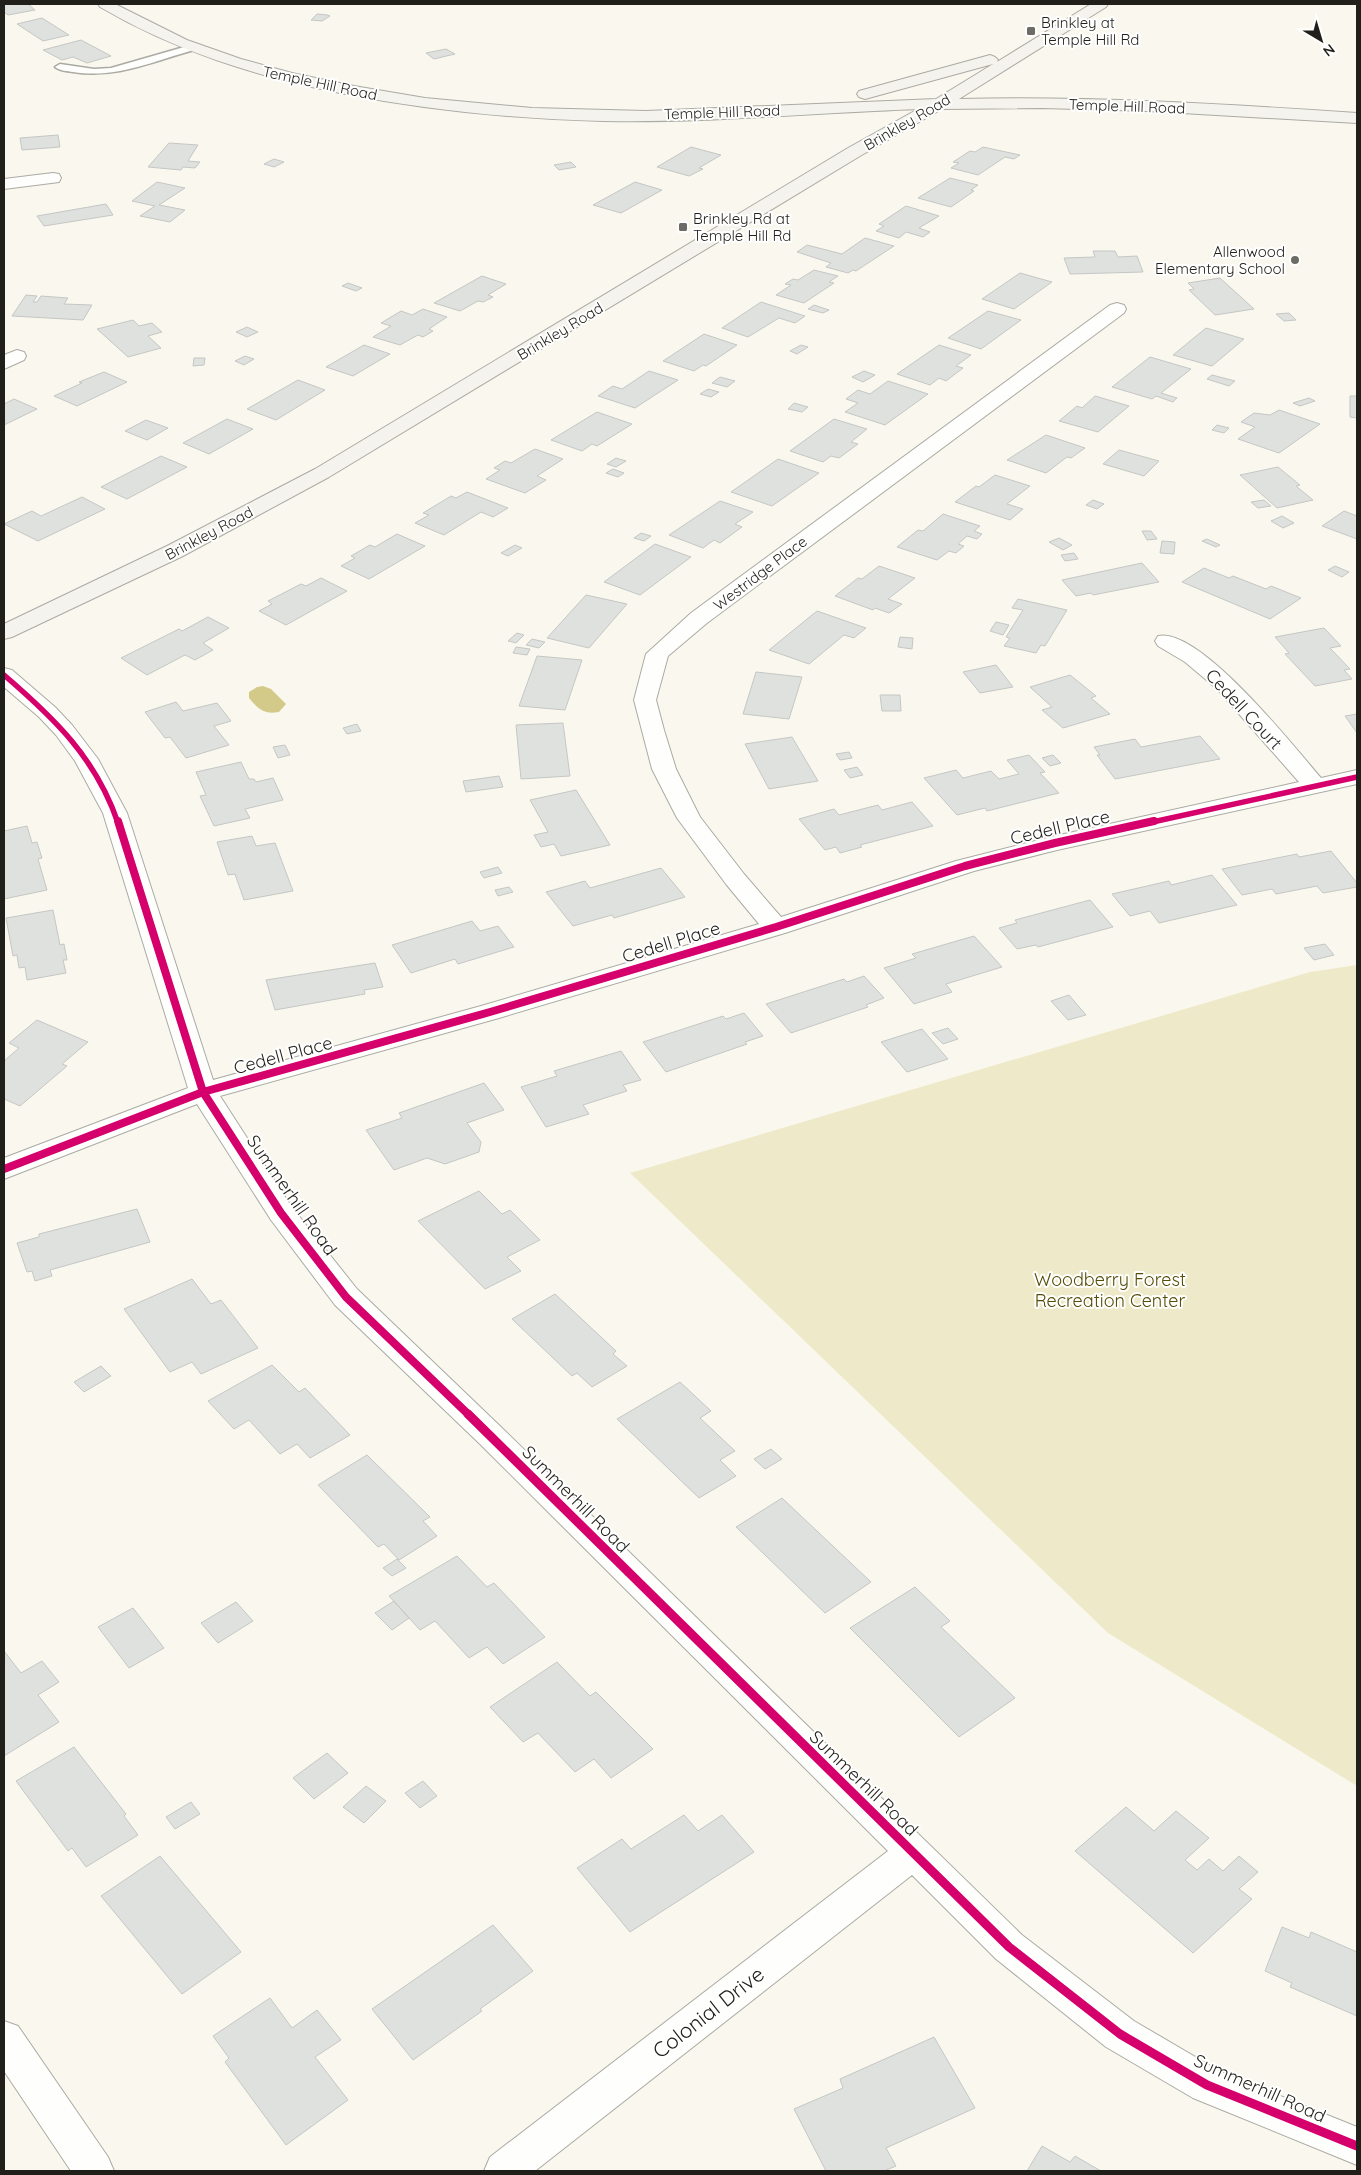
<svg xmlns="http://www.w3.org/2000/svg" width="1361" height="2175" viewBox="0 0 1361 2175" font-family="Quicksand,sans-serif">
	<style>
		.green { fill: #eeeac9 }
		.water { fill: #d3ca8a }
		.building { fill: #dee1de; stroke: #c5c7c4 }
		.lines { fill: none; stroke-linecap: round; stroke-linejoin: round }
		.service-casing { stroke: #abaaa3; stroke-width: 3 }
		.minor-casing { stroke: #abaaa3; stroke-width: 2 }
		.secondary-casing { stroke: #abaaa3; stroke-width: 2 }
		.service { fill: #fefefc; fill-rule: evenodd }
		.minor { fill: #fefefc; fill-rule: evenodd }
		.secondary { fill: #f4f3ed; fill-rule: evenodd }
		.cycleway-far2-casing { stroke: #fff; stroke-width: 8 }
		.cycleway-far1-casing { stroke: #fff; stroke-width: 11 }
		.cycleway-casing { stroke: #fff; stroke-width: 12 }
		.cycleway-far2 { stroke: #d6006c; stroke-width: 5.5 }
		.cycleway-far1 { stroke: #d6006c; stroke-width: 8 }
		.cycleway { stroke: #d6006c; stroke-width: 9 }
		.poi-dot { fill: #6c6b64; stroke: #fff; stroke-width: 2 }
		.labels { text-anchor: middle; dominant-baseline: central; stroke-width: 4; stroke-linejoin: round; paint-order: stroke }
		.far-poi-label { font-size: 15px; fill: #201f19; stroke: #fff; text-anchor: start }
		.far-street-label { font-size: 15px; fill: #201f19; stroke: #fff }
		.street-label { font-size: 18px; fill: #201f19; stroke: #fff }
		.park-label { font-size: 18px; fill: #554c05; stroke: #fff }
		.near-street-label { font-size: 21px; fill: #201f19; stroke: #fff }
	</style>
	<rect width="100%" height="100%" fill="#faf8ee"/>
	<path class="green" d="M1357,965V1786L1108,1633L630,1173L1310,972Z"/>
	<path class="water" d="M263,686L271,689L286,704L279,712C264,715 258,709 249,698V692L257,687Z"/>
	<path class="building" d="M4,4H28L35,10L8,15L4,12Z
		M317,14L328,15L330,16L322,21L311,20Z
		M42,18L69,35L43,41L17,24Z
		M81,40L111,56L87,63L73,57L62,60L43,50Z
		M446,49L455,54L434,59L426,53Z
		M58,135L60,147L22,150L20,138Z
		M169,143L198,145L188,161L200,162L195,168L183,167L181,170L148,167Z
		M691,147L721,155L699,168L703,169L689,176L657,167Z
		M983,147L1020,155L1014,159L1005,157L978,175L951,168L959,163L953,162L970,151L975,152Z
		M274,159L284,162L274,167L264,164Z
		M571,162L576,167L559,170L554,165Z
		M950,178L978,185L971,190L974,191L951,207L918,198Z
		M157,182L185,188L159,205L185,210L170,222L140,216L155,206L132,201Z
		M635,182L662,190L621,213L593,205Z
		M106,204L113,215L44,226L37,216Z
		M906,206L939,216L919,228L930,232L923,237L906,232L899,238L876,231L884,226L879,224Z
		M865,238L894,246L856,271L853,270L848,273L826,267L831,263L797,252L807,245L842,254Z
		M1093,251H1115L1118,257L1137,256L1143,272L1070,274L1064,258L1095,257Z
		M814,270L838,276L829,282L834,283L804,303L776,295L791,285L785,284L793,279L798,280Z
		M1020,273L1052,282L1014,309L982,299Z
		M482,276L506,284L488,295L493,297L483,302L478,301L460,311L434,303Z
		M1220,278L1254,309L1215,315L1189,290L1194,289L1188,283Z
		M348,283L362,288L356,291L342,286Z
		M26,295L37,296L33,302H37L41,296L68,298L64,304L92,305L83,320L12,316Z
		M761,302L805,316L795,323L779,318L748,337L722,328Z
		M814,305L829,310L823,313L808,309Z
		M423,309L447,317L429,329L433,331L423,337L418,335L400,345L373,337L391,326L381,323L401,311L412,315Z
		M988,311L1021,320L981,349L948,338Z
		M1289,313L1296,320L1284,321L1276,314Z
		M133,320L139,326L152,323L162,332L148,336L161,348L128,357L97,329Z
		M247,327L258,332L247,337L236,332Z
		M1206,328L1244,339L1212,366L1173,355Z
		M704,334L737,345L706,366L703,365L694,371L663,361Z
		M364,345L390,354L353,376L326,367Z
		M801,345L808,347L797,354L790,351Z
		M939,345L971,355L956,366L963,368L946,381L939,378L930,385L897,374Z
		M245,356L254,359L244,365L235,361Z
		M1150,357L1191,369L1161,393L1177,398L1173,402L1156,396L1152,399L1112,387Z
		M194,358H205L204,365L193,366Z
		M649,371L678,380L635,408L598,396L613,386L622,389Z
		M864,371L875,375L863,382L852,377Z
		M104,372L127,382L77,406L54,396L82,383L79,382Z
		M1212,375L1235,381L1229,386L1207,379Z
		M720,377L735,381L727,387L712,383Z
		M298,380L325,390L276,420L247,409Z
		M888,381L928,394L885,425L845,412L858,403L846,399L858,390L870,394Z
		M708,389L719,392L711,397L700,394Z
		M1095,396L1129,406L1098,432L1059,421L1077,406L1082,408Z
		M1350,396H1357V418L1350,417Z
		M1309,398L1315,401L1300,406L1293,403Z
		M14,399L37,409L4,425V404Z
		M794,403L808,407L802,412L788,409Z
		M1279,410L1320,424L1279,453L1238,439L1255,427L1241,422L1254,413L1270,415Z
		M597,412L632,424L597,446L592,444L582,451L551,440Z
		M227,419L253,429L209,454L183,443Z
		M834,419L867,429L851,442L858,444L839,458L831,456L823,462L790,451Z
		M146,420L168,428L147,440L125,431Z
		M1217,425L1229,428L1224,433L1212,430Z
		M1046,435L1085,448L1071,458L1067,457L1046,473L1007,460Z
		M535,449L563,459L537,476L546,480L525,493L486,479L500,470L494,468L505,461L511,463Z
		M1119,450L1159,461L1144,476L1103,464Z
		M161,456L187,467L127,499L101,487Z
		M616,458L626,461L616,467L607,464Z
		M778,459L819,473L772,506L731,492Z
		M1278,467L1300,485L1296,486L1313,500L1277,508L1240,475Z
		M613,469L624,473L618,477L606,473Z
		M995,475L1030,486L1007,504L1023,509L1010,520L955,502L976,486L979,487Z
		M467,492L508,508L493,517L481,512L444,535L415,523L429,515L423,513L451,496L456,498Z
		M82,497L105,509L38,541L4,524L32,511L41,516Z
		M1093,500L1104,504L1097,509L1086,505Z
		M1264,500L1271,506L1258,508L1251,502Z
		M720,501L753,512L735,524L742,527L720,543L714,540L703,548L669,535Z
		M1344,511L1357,516V539L1322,526Z
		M943,514L980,526L974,531L982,534L977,539L967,536L958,544L964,546L956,553L949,551L937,560L897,547L918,530L923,531Z
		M1282,516L1294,523L1283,528L1271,521Z
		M1142,531H1151L1157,539L1147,540Z
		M641,533L651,536L644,541L634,538Z
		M397,534L425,546L369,579L341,566L355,558L351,556L370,545L375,547Z
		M1059,538L1072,545L1063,550L1049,542Z
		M1207,539L1220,545L1216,547L1202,541Z
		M1162,541L1175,542L1174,554L1160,553Z
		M655,544L691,557L640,595L604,582Z
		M515,545L522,548L508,556L501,553Z
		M1074,553L1078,559L1065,561L1061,555Z
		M1142,563L1159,582L1093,595L1091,593L1076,596L1062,580Z
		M879,566L915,578L888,599L902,604L889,613L875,608L873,610L835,596L858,578L862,579Z
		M1335,566L1349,572L1342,577L1328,570Z
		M1204,568L1229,578L1233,576L1266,589L1271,586L1301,598L1270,619L1182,582Z
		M321,578L347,591L286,625L259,611L272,604L268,601L301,584L306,586Z
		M586,595L627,604L589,648L547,638Z
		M1018,599L1067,610L1045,646L1041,645L1036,653L1004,646L1010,638L1006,637L1023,610L1012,608Z
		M817,611L866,628L854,638L844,635L809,664L769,650Z
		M208,617L229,628L203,643L213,650L195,660L185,655L147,675L121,658L179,629L182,631Z
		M996,622L1009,625L1003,635L990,631Z
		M1324,628L1341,646L1330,648L1350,669L1344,670L1352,679L1315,686L1285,654L1289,653L1275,637Z
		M517,633L524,635L516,643L508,641Z
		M900,637L913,638L912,649L898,647Z
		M532,639L545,642L539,648L526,645Z
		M516,647L530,649L527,655L513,653Z
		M537,656L582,660L565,710L519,706Z
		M996,665L1013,687L980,693L963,672Z
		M756,672L802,677L789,719L743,714Z
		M1070,675L1096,696L1091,698L1110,714L1063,728L1042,710L1052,707L1030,687Z
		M880,695H900L901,711H882Z
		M176,702L183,711L217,703L231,721L214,726L229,745L186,758L170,737L165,738L145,712Z
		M1357,714V733L1345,716Z
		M563,723L570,776L521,779L516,725Z
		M357,724L361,731L347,734L343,728Z
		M1200,736L1220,759L1115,779L1097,755H1100L1094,747L1135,739L1141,747Z
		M792,737L818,781L769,789L745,744Z
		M285,745L290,755L278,758L273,747Z
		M849,752L852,758L840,760L836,754Z
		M1029,755L1045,772L1040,773L1059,793L987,811L985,808L957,815L924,778L956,770L963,778L991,771L999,779L1019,774L1007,760Z
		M1053,755L1061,763L1050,766L1042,758Z
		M241,762L249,779H254L256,782L273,778L283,800L245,809L250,818L214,826L200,796L206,795L196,772Z
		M857,767L863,775L850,778L844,770Z
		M499,776L503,787L466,792L463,781Z
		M576,790L610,845L561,856L554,844L541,847L534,835L548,832L530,800Z
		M912,802L933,826L860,845L862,847L840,853L836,847L825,850L799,819L834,809L839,815L878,805L882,810Z
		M27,826L32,843L37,842L42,858L38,859L47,890L4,899V831Z
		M252,836L256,846L275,843L293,891L244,900L235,874L228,875L217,842Z
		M1331,851L1357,883V887L1323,893L1317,886L1276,894L1272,889L1242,895L1222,869L1297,854L1299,857Z
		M498,867L502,873L484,878L480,872Z
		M661,868L685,897L614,918L612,915L573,926L546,892L585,881L590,888Z
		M1212,875L1237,905L1159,923L1150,911L1130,916L1112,894L1169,881L1171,885Z
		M509,887L513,892L498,896L495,890Z
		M1090,900L1113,927L1038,947L1036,945L1017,949L999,928L1017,923L1015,920Z
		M53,910L60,945L64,944L67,960H63L66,973L27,980L25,967L19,968L17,955L13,956L6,918Z
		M472,921L480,931L498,926L514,947L458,964L455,959L411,973L392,945Z
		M974,936L1002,967L946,984L952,992L914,1004L884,968L916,958L912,954Z
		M1325,944L1334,955L1314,960L1304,948Z
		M375,963L383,987L364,990L365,994L275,1010L266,980Z
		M864,976L884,998L866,1005L868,1007L791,1033L766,1004L844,979L847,982Z
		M1069,995L1086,1015L1068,1020L1051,1001Z
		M744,1013L763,1036L745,1042L747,1044L666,1072L643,1042L723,1016L726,1019Z
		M37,1020L88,1042L62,1064L67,1066L20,1106L4,1099V1061L19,1048L9,1043Z
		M948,1028L958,1039L943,1044L932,1033Z
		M922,1029L948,1059L907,1072L881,1042Z
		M621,1051L641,1080L623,1085L627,1091L583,1105L589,1114L546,1127L521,1087L557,1076L554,1071Z
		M484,1083L504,1110L467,1123L481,1142L479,1152L445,1164L427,1158L394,1170L366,1130L402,1118L399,1113Z
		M479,1191L502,1214L510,1210L540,1240L507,1257L521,1271L485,1289L418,1221Z
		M137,1209L150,1242L50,1270L52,1276L35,1281L32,1271L27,1272L17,1243L39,1237V1234Z
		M192,1279L211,1304L221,1300L258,1348L201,1374L192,1362L170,1372L124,1309Z
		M555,1294L616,1351L613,1354L627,1366L592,1387L577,1373L572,1376L512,1319Z
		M272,1365L299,1392L305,1388L350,1435L310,1458L297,1444L280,1454L249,1420L234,1429L208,1401Z
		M101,1366L111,1376L84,1392L74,1382Z
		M680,1382L711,1411L700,1418L735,1451L720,1460L736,1476L699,1498L617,1419Z
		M771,1449L782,1459L765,1469L754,1459Z
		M367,1455L430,1517L423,1521L437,1536L399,1560L384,1544L378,1547L318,1485Z
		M782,1498L871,1582L825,1613L736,1527Z
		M457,1556L487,1587L494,1583L545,1637L503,1664L487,1647L469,1658L435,1621L420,1630L389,1596Z
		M397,1559L406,1568L392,1576L383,1568Z
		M915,1587L950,1621L941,1627L1015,1698L959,1737L850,1628Z
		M394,1601L409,1618L392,1630L375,1613Z
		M236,1602L253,1621L218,1643L201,1623Z
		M133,1608L164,1648L129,1668L98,1627Z
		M4,1651L21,1673L42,1661L59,1682L38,1695L59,1722L4,1756Z
		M557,1662L590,1696L596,1692L653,1749L611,1778L594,1759L575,1772L538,1733L523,1742L490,1707Z
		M74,1747L126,1814L124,1816L138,1835L86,1867L72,1848L68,1851L16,1781Z
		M327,1753L348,1773L314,1799L293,1778Z
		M423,1781L437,1796L420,1808L405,1793Z
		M366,1786L386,1801L364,1823L343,1807Z
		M191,1802L200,1814L175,1829L166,1817Z
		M1126,1807L1154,1831L1176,1811L1209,1838L1185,1860L1197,1870L1209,1859L1223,1871L1239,1856L1258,1872L1239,1889L1252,1899L1193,1953L1075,1851Z
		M684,1815L698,1831L722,1815L754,1852L630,1932L577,1868L622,1839L631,1849Z
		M160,1856L241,1952L182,1994L101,1896Z
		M493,1925L533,1971L480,2009L482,2011L413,2060L372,2009Z
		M1282,1927L1309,1938L1311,1932L1357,1952V2016L1290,1987L1292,1983L1265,1971Z
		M270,1998L292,2028L317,2010L341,2040L315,2057L348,2100L286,2145L225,2062L229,2058L213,2036Z
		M934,2037L975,2108L886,2148L896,2166L884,2171H826L794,2109L843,2088L840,2079Z
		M1042,2146L1070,2162L1075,2156L1101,2171H1027Z"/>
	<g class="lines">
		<defs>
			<path id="service" d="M191,45L196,48L194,50C154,61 116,79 73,72C67,71 60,71 55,67L60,64L94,69L111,68Z"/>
			<path id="minor" d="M53,173L59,174L61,178L59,182L4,189V179Z
				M1117,303L1124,305L1126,309L1124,313L707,623L668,656L656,700L664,730L676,769L700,817L744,874L781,917L956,861L1055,836L1299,782L1217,689L1185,662L1158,646L1155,641L1158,636C1199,626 1294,747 1321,778L1357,770V784L1057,850L974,871L785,933L499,1018L220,1096L291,1206L357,1289L502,1428L1022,1935L1134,2021L1221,2072L1357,2127V2165L1193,2098L1106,2047L996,1959L912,1875L535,2171H484L490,2157L888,1851L480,1444L335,1305L271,1220L197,1104L4,1179V1158L188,1088L103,813L75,761L56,735L39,717L4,687V668L12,670L55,707L72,725L98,759L127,813L213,1080L481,1006L759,924L726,884L677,818L652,769L634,700L646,654L691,613L1110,305Z
				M17,350L24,352L26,356L24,360L4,369V355Z
				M4,2021L18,2026L108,2157L114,2171H71L4,2071Z"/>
			<path id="secondary" d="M98,4H115L187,40L241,59L292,73L354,86L425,98L532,108L646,111L936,99L993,64L865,99L859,97L857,94L859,91L990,55L995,57L998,60L997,62L1091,4H1108L1106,7L959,99C1092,96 1224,104 1357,113V123L1147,111L1042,108L942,109L860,156L329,477L183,556L12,637L4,639V624L167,546L315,469L848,148L918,109C813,113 708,123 603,121C515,119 426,110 340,93C255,76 175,51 100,7Z"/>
		</defs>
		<use href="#service" class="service-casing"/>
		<use href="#minor" class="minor-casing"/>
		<use href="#secondary" class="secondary-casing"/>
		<use href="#service" class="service"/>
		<use href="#minor" class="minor"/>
		<use href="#secondary" class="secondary"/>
		<defs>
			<path id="cycleway-far2" d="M4,675C54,718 96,758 118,823
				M1148,823L1357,777"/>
			<path id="cycleway-far1" d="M118,821L203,1092L281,1213L346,1297L469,1415
				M4,1169L203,1092L490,1012L776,927L965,866L1055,843L1154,821"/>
			<path id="cycleway" d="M468,1414L1009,1947L1120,2034L1207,2085L1357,2146"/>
		</defs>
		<use href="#cycleway-far2" class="cycleway-far2-casing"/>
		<use href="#cycleway-far1" class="cycleway-far1-casing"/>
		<use href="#cycleway" class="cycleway-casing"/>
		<use href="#cycleway-far2" class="cycleway-far2"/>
		<use href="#cycleway-far1" class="cycleway-far1"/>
		<use href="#cycleway" class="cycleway"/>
	</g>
	<g class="poi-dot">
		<rect x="1026" y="26" width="10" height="10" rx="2.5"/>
		<rect x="678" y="222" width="10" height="10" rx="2.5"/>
		<circle cx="1295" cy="260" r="5"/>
	</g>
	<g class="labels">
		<g class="far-poi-label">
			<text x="1041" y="22">Brinkley at<tspan x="1041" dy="17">Temple Hill Rd</tspan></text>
			<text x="693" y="218">Brinkley Rd at<tspan x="693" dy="17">Temple Hill Rd</tspan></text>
			<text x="1285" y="251" text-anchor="end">Allenwood<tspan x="1285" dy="17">Elementary School</tspan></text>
		</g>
		<g class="far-street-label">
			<text transform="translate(320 83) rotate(12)">Temple Hill Road</text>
			<text transform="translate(1127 106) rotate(2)">Temple Hill Road</text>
			<text transform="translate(722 112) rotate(-2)">Temple Hill Road</text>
			<text transform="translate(907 122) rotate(-30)">Brinkley Road</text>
			<text transform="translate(560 331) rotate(-31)">Brinkley Road</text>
			<text transform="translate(209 533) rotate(-28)">Brinkley Road</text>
			<text transform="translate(760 573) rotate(-37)">Westridge Place</text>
		</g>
		<g class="street-label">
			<text transform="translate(1244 709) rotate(47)">Cedell Court</text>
			<text transform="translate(1060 827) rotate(-13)">Cedell Place</text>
			<text transform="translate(671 942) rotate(-17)">Cedell Place</text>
			<text transform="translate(283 1055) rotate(-15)">Cedell Place</text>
			<text transform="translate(292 1195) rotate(55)">Summerhill Road</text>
			<text transform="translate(576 1499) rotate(45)">Summerhill Road</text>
			<text transform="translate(864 1783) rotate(44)">Summerhill Road</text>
			<text transform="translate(1260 2088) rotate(24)">Summerhill Road</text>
		</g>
		<g class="park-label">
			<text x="1110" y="1279">Woodberry Forest<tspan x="1110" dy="21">Recreation Center</tspan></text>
		</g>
		<g class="near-street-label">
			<text transform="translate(708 2012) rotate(-38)">Colonial Drive</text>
		</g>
	</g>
	<rect width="1361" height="2175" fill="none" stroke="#201f19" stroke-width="10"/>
	<g transform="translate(1321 40) rotate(142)" stroke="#ffffff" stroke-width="4" paint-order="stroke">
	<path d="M0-4L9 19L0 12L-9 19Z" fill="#201f19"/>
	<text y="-8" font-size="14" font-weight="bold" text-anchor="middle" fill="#201f19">N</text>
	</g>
</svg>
